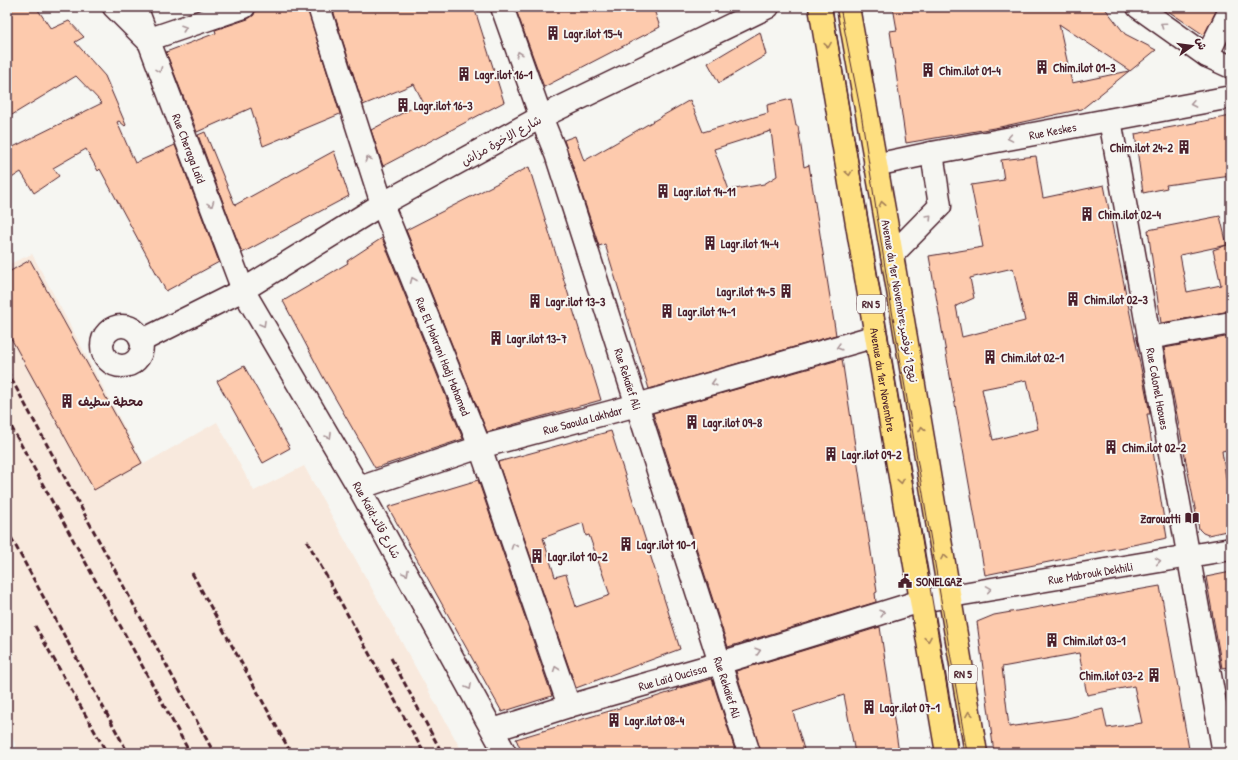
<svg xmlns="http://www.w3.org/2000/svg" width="1238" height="760" viewBox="0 0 1238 760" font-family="'Patrick Hand','Playpen Sans Arabic',sans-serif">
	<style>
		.built { fill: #f8e9dd }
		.building { fill: #fdcaad; stroke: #4a1f2b; fill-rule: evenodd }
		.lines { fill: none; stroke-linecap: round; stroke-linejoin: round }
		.minor-casing { stroke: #4a1f2b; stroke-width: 25 }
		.major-casing { stroke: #4a1f2b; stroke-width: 25 }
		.minor { stroke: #f6f6f2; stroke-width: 22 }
		.major { stroke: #fedf80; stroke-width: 22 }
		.tram { stroke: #4a1f2b; stroke-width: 1 }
		.rail { stroke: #4a1f2b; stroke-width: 3; stroke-dasharray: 6 3; stroke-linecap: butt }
		.oneway { stroke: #a99598 }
		.oneway2 { stroke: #a47f56 }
		.labels { text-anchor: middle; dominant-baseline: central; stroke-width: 4; stroke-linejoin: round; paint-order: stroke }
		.shield { fill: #f6f6f2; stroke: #7e6067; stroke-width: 1 }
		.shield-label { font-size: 11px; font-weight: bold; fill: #4a1f2b }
		.poi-label { font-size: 12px; font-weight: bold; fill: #4a1f2b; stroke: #f6f6f2; text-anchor: start }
		.street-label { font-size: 12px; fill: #4a1f2b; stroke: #f6f6f2 }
	</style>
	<rect width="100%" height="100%" fill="#f6f6f2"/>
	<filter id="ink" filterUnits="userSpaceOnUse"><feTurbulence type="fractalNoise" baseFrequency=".025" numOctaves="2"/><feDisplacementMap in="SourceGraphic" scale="8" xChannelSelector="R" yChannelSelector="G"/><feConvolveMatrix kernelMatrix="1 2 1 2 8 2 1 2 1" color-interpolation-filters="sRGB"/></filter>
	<g filter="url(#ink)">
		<path class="built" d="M32,254L144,464L217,422L254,491L304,466L463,753H19L7,726V265Z"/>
		<path class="building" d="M7,7H36L51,29L69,21L84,37L75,42L105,76L126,125L125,126L119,121L117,122L135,163L175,145L219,262L166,291L100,169L98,171L86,149L53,168L59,176L34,193L21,172L7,181V150L102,103L76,76L7,118Z
			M256,7H307L340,114L263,146L251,108L197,132L166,52L216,33L215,30L248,19L254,15Z
			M332,7H474L504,102L383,166L371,130L423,102L414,84L363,105Z
			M515,7H653L660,27L544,87Z
			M893,7H1104L1125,34L1156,50L1130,71L1059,24L1072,83L1129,71L1082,109L1000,127L906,143L890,31L897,30Z
			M1162,7H1218L1204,35Z
			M760,32L766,55L719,83L708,63Z
			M791,99L796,126H798L804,167L809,165L836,335L649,389L605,244L599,246L564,140L575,136L584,161L690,100L703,132L768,113L767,105ZM771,131L777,176L764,184L729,190L714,149Z
			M1231,116V176L1166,185L1167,188L1143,193L1135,134Z
			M205,132L235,205L334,151L349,196L242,253L198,135Z
			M1036,156L1043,198L1104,185L1146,393L1150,414H1147L1167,538L985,575L929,256L983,247L971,185L1004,180L1001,160ZM1013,268L1025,321L962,337L956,306L974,298L970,278ZM1027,380L1038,429L993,440L982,389Z
			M529,167L601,400L487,432L406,230Z
			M1220,216L1227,245L1231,244V311L1161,323L1148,230ZM1227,245L1213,250L1221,285L1187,292L1180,255Z
			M382,238L463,439L375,468L322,375L283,301L348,263L347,261Z
			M30,260L142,463L94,490L7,331V273Z
			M1231,336V449L1222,451L1228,491H1231V530L1208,535L1203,533L1199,529L1164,348Z
			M842,359L877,592L875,593L876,602L728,647L653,413Z
			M244,366L290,448L263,463L217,381Z
			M611,431L680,649L576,688L498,462ZM583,523L586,536L589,535L610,595L576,607L566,574L555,577L543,538Z
			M478,480L552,696L502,712L388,507Z
			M1231,572V667L1222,668L1206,577Z
			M1160,586L1189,749L1165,753H994L977,622L994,615ZM1079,653L1087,695L1134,686L1142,723L1107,728L1103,709L1068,718L1009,727L1002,667Z
			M880,627L899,753H855L844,695L793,712L805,753H761L736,671Z
			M712,679L736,753H522L516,739L643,701L677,690L676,689Z"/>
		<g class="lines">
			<defs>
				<g id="minor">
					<path d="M114,7L147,40L244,7"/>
					<path id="s1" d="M136,7L243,290L359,488L505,753"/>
					<path id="s2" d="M319,7L382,204L480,447L569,706"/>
					<path id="s3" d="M502,7L541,117L556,154L749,753"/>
					<path d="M1138,7L1207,56L1231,67"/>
					<path d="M1207,56L1231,8"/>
					<path id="s4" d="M1110,120L1224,753"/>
					<path id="s5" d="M875,165L932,153L1231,97"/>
					<path d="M892,255L940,206L932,153"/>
					<circle cx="122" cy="346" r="20"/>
					<path d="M1149,338L1231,323"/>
					<path d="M141,341L243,290L382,204L541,117L768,7"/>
					<path id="s6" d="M359,488L480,447L637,405L876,336"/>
					<path id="s7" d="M493,730L569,706L720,663L921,601L1231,549"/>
				</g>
				<g id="major">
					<path id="s8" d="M820,7L947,753"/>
					<path d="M848,7L892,255L976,753"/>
				</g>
			</defs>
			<use href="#minor" class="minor-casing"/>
			<use href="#major" class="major-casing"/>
			<use href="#minor" class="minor"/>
			<use href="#major" class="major"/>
			<path class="tram" d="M832,7L958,753
				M840,7L861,113L890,299L967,753"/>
			<path class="rail" d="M7,371L214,753
				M7,419L190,753
				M7,530L128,753
				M307,541L424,753
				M192,573L291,753
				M35,626L107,753
				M391,658L442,753"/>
		</g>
		<defs><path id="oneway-chevron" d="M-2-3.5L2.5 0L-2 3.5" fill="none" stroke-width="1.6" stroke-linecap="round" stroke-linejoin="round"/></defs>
		<g class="oneway">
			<use href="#oneway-chevron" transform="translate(1163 25) rotate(-145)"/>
			<use href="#oneway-chevron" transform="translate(184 28) rotate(-19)"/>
			<use href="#oneway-chevron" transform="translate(519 54) rotate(-109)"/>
			<use href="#oneway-chevron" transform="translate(159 70) rotate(69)"/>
			<use href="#oneway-chevron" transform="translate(1193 104) rotate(169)"/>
			<use href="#oneway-chevron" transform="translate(1010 138) rotate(170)"/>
			<use href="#oneway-chevron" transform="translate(368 159) rotate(-108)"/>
			<use href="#oneway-chevron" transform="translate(211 204) rotate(69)"/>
			<use href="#oneway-chevron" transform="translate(929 217) rotate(-46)"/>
			<use href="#oneway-chevron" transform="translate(413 280) rotate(-112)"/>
			<use href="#oneway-chevron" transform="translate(263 324) rotate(60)"/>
			<use href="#oneway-chevron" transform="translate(839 347) rotate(164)"/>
			<use href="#oneway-chevron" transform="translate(714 383) rotate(164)"/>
			<use href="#oneway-chevron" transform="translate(329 436) rotate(60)"/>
			<use href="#oneway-chevron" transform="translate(514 546) rotate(-109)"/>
			<use href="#oneway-chevron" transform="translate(1158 561) rotate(-9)"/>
			<use href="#oneway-chevron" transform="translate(406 573) rotate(61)"/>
			<use href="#oneway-chevron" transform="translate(989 589) rotate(-9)"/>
			<use href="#oneway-chevron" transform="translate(882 613) rotate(-17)"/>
			<use href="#oneway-chevron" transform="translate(758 651) rotate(-17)"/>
			<use href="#oneway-chevron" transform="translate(556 669) rotate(-109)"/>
			<use href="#oneway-chevron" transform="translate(469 687) rotate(61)"/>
		</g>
		<g class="oneway2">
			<use href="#oneway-chevron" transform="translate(828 45) rotate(81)"/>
			<use href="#oneway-chevron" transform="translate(849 173) rotate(81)"/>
			<use href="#oneway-chevron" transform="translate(882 204) rotate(-101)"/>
			<use href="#oneway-chevron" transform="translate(922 429) rotate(-100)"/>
			<use href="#oneway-chevron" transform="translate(901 481) rotate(80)"/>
			<use href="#oneway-chevron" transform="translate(944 557) rotate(-100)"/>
			<use href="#oneway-chevron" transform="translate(928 639) rotate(80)"/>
			<use href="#oneway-chevron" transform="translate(969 714) rotate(-99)"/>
		</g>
	</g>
	<defs>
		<symbol id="building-bare" viewBox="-9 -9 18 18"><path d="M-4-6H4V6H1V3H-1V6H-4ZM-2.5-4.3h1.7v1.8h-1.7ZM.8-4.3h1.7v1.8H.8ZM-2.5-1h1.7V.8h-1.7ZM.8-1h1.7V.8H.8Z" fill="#4a1f2b" stroke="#f6f6f2" stroke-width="2.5" paint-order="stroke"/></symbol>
		<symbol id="library-bare" viewBox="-9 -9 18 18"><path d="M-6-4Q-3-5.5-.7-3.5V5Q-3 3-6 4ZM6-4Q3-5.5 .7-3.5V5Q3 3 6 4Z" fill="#4a1f2b" stroke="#f6f6f2" stroke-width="2.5" paint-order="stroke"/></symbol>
		<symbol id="civic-bare" viewBox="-9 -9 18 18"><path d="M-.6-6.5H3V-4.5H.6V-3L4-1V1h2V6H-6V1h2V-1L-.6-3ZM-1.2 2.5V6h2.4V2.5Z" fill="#4a1f2b" stroke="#f6f6f2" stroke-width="2.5" paint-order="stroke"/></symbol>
	</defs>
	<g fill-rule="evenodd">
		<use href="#building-bare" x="543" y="23" width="20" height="20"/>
		<use href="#building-bare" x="1032" y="57" width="20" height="20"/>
		<use href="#building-bare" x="918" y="60" width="20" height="20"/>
		<use href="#building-bare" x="454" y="64" width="20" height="20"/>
		<use href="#building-bare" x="393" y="95" width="20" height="20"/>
		<use href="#building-bare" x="1174" y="137" width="20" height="20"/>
		<use href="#building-bare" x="653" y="181" width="20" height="20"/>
		<use href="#building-bare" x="1077" y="204" width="20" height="20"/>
		<use href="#building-bare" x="700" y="233" width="20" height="20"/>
		<use href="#building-bare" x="776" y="281" width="20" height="20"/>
		<use href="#building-bare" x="1063" y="289" width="20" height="20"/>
		<use href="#building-bare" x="525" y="291" width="20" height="20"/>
		<use href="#building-bare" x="657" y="301" width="20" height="20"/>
		<use href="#building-bare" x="486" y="328" width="20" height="20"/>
		<use href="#building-bare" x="980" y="347" width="20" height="20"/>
		<use href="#building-bare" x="57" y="391" width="20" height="20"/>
		<use href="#building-bare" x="682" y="412" width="20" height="20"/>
		<use href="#building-bare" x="1101" y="437" width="20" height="20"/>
		<use href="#building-bare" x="821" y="444" width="20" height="20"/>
		<use href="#library-bare" x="1182" y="508" width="20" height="20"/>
		<use href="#building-bare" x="616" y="534" width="20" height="20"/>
		<use href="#building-bare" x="527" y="546" width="20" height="20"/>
		<use href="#civic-bare" x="895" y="571" width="20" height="20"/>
		<use href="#building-bare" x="1042" y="630" width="20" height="20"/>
		<use href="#building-bare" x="1144" y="665" width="20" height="20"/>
		<use href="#building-bare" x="859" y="697" width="20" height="20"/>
		<use href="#building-bare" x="604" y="710" width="20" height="20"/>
	</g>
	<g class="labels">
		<g class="shield">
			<rect x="857" y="295" width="28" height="18" rx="3"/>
			<rect x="949" y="665" width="28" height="18" rx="3"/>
		</g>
		<g class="shield-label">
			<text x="871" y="304">RN 5</text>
			<text x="963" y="674">RN 5</text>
		</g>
		<g class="poi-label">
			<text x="564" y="33">Lagr.ilot 15-4</text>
			<text x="1053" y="67">Chim.ilot 01-3</text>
			<text x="939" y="70">Chim.ilot 01-4</text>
			<text x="475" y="74">Lagr.ilot 16-1</text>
			<text x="414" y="105">Lagr.ilot 16-3</text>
			<text x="1173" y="147" text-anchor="end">Chim.ilot 24-2</text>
			<text x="674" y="191">Lagr.ilot 14-11</text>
			<text x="1098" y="214">Chim.ilot 02-4</text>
			<text x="721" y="243">Lagr.ilot 14-4</text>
			<text x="775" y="291" text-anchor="end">Lagr.ilot 14-5</text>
			<text x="1084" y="299">Chim.ilot 02-3</text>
			<text x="546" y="301">Lagr.ilot 13-3</text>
			<text x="678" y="311">Lagr.ilot 14-1</text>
			<text x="507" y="338">Lagr.ilot 13-7</text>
			<text x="1001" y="357">Chim.ilot 02-1</text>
			<text x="78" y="401">محطة سطيف</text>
			<text x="703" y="422">Lagr.ilot 09-8</text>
			<text x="1122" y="447">Chim.ilot 02-2</text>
			<text x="842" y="454">Lagr.ilot 09-2</text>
			<text x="1181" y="518" text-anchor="end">Zarouatti</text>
			<text x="637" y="544">Lagr.ilot 10-1</text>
			<text x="548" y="556">Lagr.ilot 10-2</text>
			<text x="916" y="581">SONELGAZ</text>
			<text x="1063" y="640">Chim.ilot 03-1</text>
			<text x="1143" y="675" text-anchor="end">Chim.ilot 03-2</text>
			<text x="880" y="707">Lagr.ilot 07-1</text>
			<text x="625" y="720">Lagr.ilot 08-4</text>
		</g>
		<g class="street-label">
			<text stroke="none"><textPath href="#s5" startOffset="181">Rue Keskes</textPath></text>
			<text transform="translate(501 140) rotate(-29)">شارع الإخوة مزاش</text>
			<text stroke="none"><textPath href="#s1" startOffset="151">Rue Cheraga Laïd</textPath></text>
			<text transform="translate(900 301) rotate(80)">Avenue du 1er Novembre;نهج 1 نوفمبر</text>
			<text stroke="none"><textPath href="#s2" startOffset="371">Rue El Mokrani Hadj Mohamed</textPath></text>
			<text stroke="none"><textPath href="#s3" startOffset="393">Rue Rekaïef Ali</textPath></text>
			<text stroke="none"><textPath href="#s8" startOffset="378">Avenue du 1er Novembre</textPath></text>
			<text stroke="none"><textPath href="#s4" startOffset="273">Rue Colonel Haoues</textPath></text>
			<text stroke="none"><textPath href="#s6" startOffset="234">Rue Saoula Lakhdar</textPath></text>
			<text transform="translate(377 520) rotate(61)">Rue Kaïd;شارع قائد</text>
			<text stroke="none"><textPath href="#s7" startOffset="619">Rue Mabrouk Dekhili</textPath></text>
			<text stroke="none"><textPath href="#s7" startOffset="187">Rue Laïd Oucissa</textPath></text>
			<text stroke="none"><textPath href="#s3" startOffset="717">Rue Rekaïef Ali</textPath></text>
		</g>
	</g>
	<rect width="1238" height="760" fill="none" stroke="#f6f6f2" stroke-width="24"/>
	<rect x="12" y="12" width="1214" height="736" fill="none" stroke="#4a1f2b" stroke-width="1.5" filter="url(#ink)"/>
	<g transform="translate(1192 46) rotate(76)" stroke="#f6f6f2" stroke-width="3" paint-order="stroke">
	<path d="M0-3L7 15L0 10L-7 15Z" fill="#4a1f2b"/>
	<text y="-6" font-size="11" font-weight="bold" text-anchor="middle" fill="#4a1f2b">ش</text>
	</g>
</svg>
